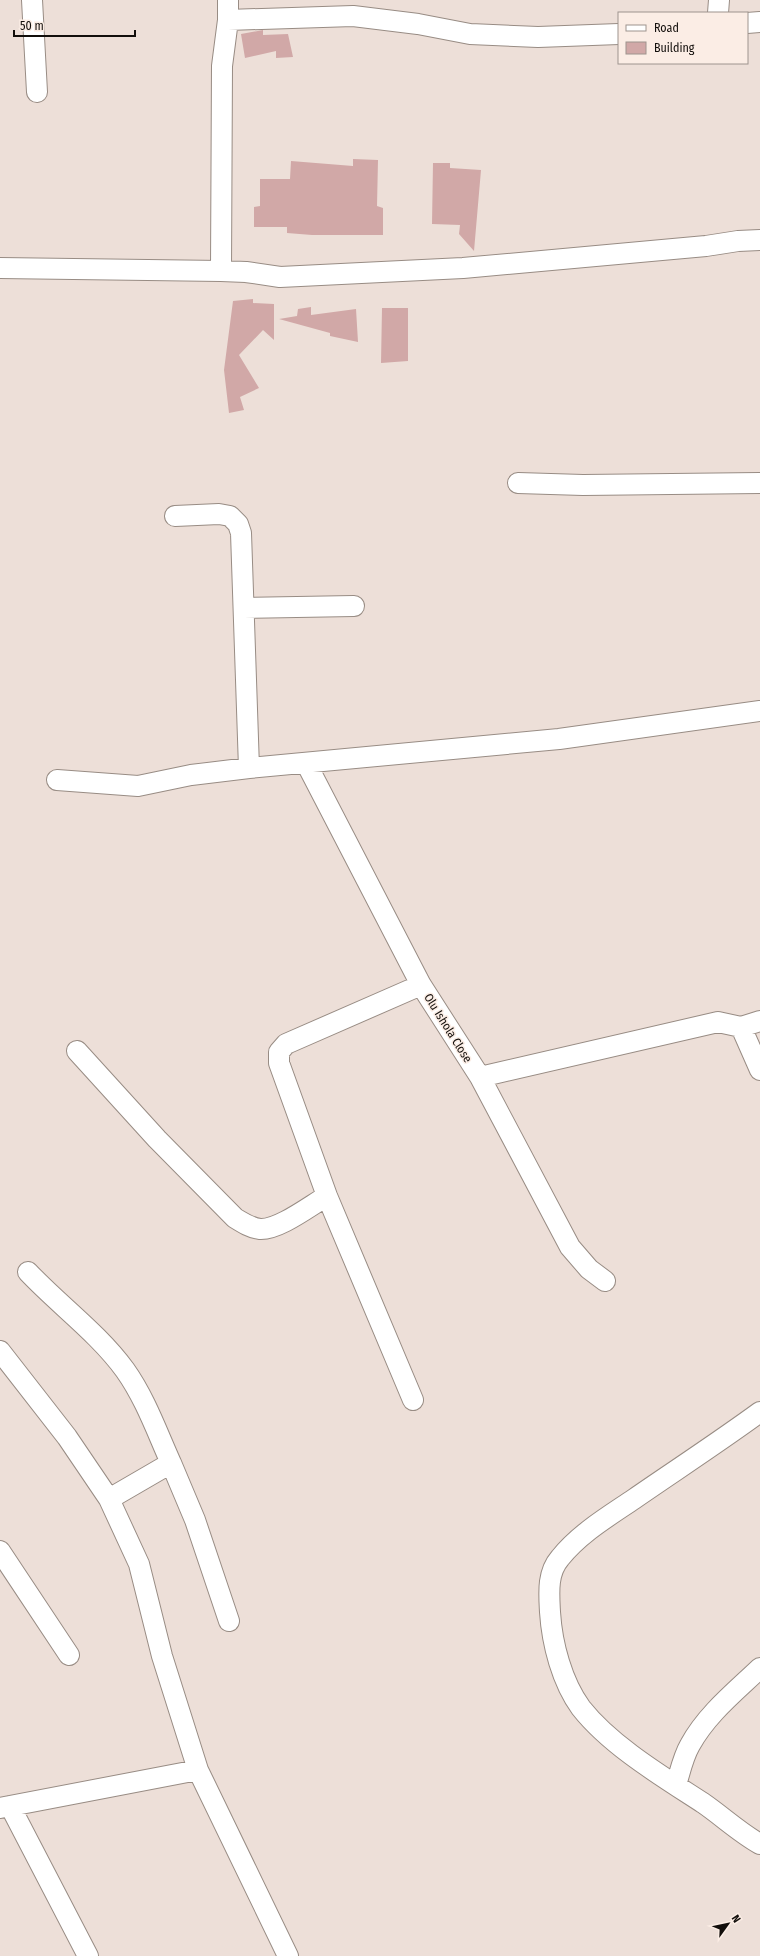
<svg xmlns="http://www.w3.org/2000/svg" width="760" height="1956" viewBox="0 0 760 1956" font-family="'Fira Sans Condensed',sans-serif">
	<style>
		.building { fill: #d1a8a7 }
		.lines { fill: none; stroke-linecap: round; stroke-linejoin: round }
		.minor-casing { stroke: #988c84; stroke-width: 22 }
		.minor { stroke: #fff; stroke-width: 20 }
		.labels { text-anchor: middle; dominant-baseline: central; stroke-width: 3; stroke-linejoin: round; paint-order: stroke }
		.street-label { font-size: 12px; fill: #120e0b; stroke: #fbede5 }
	</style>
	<rect width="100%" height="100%" fill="#eddfd8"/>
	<path class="building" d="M263,30V35L288,34L293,57L276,58V51L245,58L241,34Z
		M353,159L378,160L377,206L383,208V235H312L287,233V227H254V207L260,206V179H290L291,161L353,166Z
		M433,163H450V168L481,170L474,251L459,234L460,225L432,224Z
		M253,299V303L274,304V340L263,330L239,355L259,388L240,397L244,410L229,413L224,370L233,301Z
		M311,307V315L356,309L358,342L330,336V333L279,319L297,316L298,309Z
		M382,308H408V361L381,363Z"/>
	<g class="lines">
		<defs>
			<path id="minor" d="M32,0L37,92
				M228,0V20L222,66L221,271L246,272L280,277L463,268L706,246L738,241L760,240
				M718,13L719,0
				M228,20L353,16L418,24L470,34L538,37L619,34
				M747,23L760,22
				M0,268L221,271
				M518,483L583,485L760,483
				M175,516L219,514L230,516L238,524L241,533L249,768
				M244,608L354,606
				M306,763L421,985L480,1077L570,1247L589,1269L605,1281
				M57,780L138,786L191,775L249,768L559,739L760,711
				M741,1027L760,1070
				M77,1051L157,1139L235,1218C243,1223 251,1228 260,1229C279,1230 311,1205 327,1196
				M480,1077L718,1022L741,1027L760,1021
				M28,1272C59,1305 98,1333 125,1370C145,1398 157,1432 171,1463L109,1499
				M0,1351L67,1437L109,1499L139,1564L162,1656L198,1770L288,1956
				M413,1400L327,1196L279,1063V1052L286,1044L421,985
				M760,1412C719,1442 676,1470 634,1499C609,1516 580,1533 560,1558C547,1573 549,1593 550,1612C552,1644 562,1682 581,1708C611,1746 663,1777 703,1803C722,1816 740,1833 760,1844
				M171,1463L195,1520L229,1621
				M0,1551L69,1655
				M676,1785C680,1772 683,1757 690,1745C707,1714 735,1692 760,1668
				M10,1806L88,1956
				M0,1808L198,1770"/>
		</defs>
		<use href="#minor" class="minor-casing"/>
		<use href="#minor" class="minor"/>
	</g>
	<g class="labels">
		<g class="street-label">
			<text transform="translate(448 1028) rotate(58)">Olu Ishola Close</text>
		</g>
	</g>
	<rect x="618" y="12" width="130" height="52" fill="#fbede5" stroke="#9e948e"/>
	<rect x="626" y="25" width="20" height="6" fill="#ffffff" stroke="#9e948e"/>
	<text x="654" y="32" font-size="12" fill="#120e0b">Road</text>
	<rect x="626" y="42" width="20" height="12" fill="#d1a8a7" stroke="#9e948e"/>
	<text x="654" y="52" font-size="12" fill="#120e0b">Building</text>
	<g transform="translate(728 1924) rotate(57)" stroke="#fbede5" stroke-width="3" paint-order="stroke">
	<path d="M0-3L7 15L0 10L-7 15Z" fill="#120e0b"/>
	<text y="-6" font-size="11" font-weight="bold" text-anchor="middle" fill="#120e0b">N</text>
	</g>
	<path d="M14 30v6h121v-6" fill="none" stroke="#120e0b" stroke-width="2"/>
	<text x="20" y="30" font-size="12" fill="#120e0b" stroke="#fbede5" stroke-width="3" paint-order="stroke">50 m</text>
</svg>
